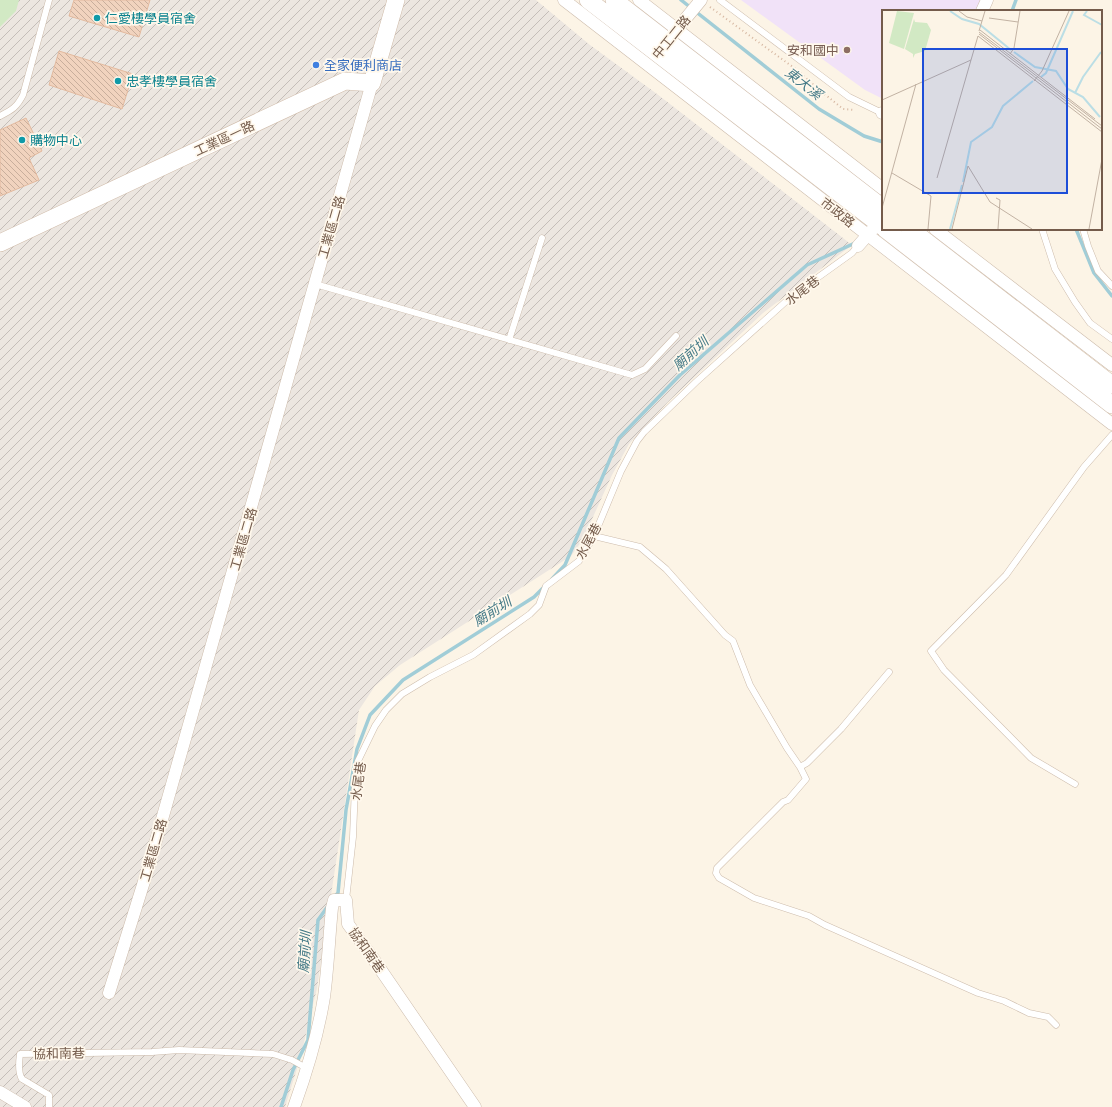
<svg xmlns="http://www.w3.org/2000/svg" width="1112" height="1107" viewBox="0 0 1112 1107" font-family="'Noto Sans','Noto Sans TC',sans-serif">
	<style>
		.industrial { fill: url(#industrial-furrows) }
		.education { fill: #f1e2f8 }
		.grass { fill: #d2e9c4 }
		.lines { fill: none; stroke-linecap: round; stroke-linejoin: round }
		.stream { stroke: #a1cdd7; stroke-width: 3.5 }
		.building { fill: url(#building-back-hatch); stroke: #e3ba9f }
		.lane-casing { stroke: #cdbcac; stroke-width: 7 }
		.street-casing { stroke: #cdbcac; stroke-width: 13 }
		.secondary-casing { stroke: #d0bcaa; stroke-width: 18 }
		.path { stroke: #d6b7a1; stroke-width: 2; stroke-dasharray: 1 3; stroke-linecap: butt }
		.lane { stroke: #fff; stroke-width: 6 }
		.street { stroke: #fff; stroke-width: 12 }
		.secondary { stroke: #fff; stroke-width: 17 }
		.culture-dot { fill: #0f9aa8; stroke: #fff8ec; stroke-width: 1.5 }
		.education-dot { fill: #8d6e63; stroke: #fff8ec; stroke-width: 1.5 }
		.shop-dot { fill: #3f7fe0; stroke: #fff8ec; stroke-width: 1.5 }
		.labels { text-anchor: middle; dominant-baseline: central; stroke-width: 3.5; stroke-linejoin: round; paint-order: stroke }
		.culture-label { font-size: 13px; fill: #0d838f; stroke: #fff8ec; text-anchor: start }
		.street-label { font-size: 13px; fill: #745b4b; stroke: #fff8ec }
		.education-label { font-size: 13px; fill: #785e54; stroke: #fff8ec; text-anchor: end }
		.shop-label { font-size: 13px; fill: #366cbe; stroke: #fff8ec; text-anchor: start }
		.water-label { font-size: 14px; font-style: italic; fill: #457a87; stroke: #fff8ec }
		.inset-river { fill: none; stroke: #bbdee5; stroke-width: 2 }
		.inset-road { fill: none; stroke: #c2b2a3; stroke-width: 1 }
		.view { fill: #1d4ed8; fill-opacity: 0.15; stroke: #1d4ed8; stroke-width: 2 }
		.inset-edge { fill: none; stroke: #745b4b; stroke-width: 2 }
	</style>
	<defs>
		<pattern id="industrial-furrows" width="10" height="10" patternUnits="userSpaceOnUse"><rect width="10" height="10" fill="#ece6e0"/><path d="M-1 1l2-2M0 10L10 0M9 11l2-2" fill="none" stroke="#c4bdb8"/></pattern>
		<pattern id="building-back-hatch" width="6" height="6" patternUnits="userSpaceOnUse"><rect width="6" height="6" fill="#f1d3be"/><path d="M-1 5l2 2M0 0l6 6M5-1l2 2" fill="none" stroke="#c8ae9c"/></pattern>
	</defs>
	<rect width="100%" height="100%" fill="#fcf4e6"/>
	<path class="industrial" d="M0,0H536L590,45L657,94L852,245L763,313L668,402L640,432L629,444L612,475L583,539L571,556L400,665L375,686L359,710L317,988L300,1059L285,1107H0Z"/>
	<path class="education" d="M741,0H984L979,11H883V99L865,90Z"/>
	<path class="grass" d="M0,0H19L16,11L0,27Z"/>
	<g class="lines">
		<path class="stream" d="M681,0L819,109L864,136L883,142
			M1012,11L1016,0
			M1076,229L1094,273L1112,296
			M552,579L565,565L619,438L680,375L807,265L855,243
			M334,897L338,893L346,810L357,749L370,715L403,680L534,597L545,586
			M281,1107L293,1070L308,1040L318,920L328,906"/>
	</g>
	<path class="building" d="M74,0H150L139,37L69,16Z
		M59,51L133,74L122,109L49,85Z
		M26,118L42,151L29,158L39,180L0,196V130Z"/>
	<g class="lines">
		<defs>
			<path id="lane" d="M720,0L849,97L882,113
				M0,116C12,110 17,107 23,95L49,0
				M1042,229L1055,269L1075,302L1090,323L1112,339
				M1083,229L1088,246L1098,271L1112,286
				M315,284L632,375L645,369L676,336
				M509,340L542,238
				M594,536L640,547L666,569L725,635L733,641L750,685L787,748L800,767L806,779L788,800L783,802L717,868L716,873L719,878L754,898L809,916L825,925L978,993L1004,1001L1029,1013L1048,1017L1056,1025
				M800,767L807,763L841,729L889,672
				M1075,784L1031,758L944,670L931,651L1006,575L1084,467L1112,435
				M346,900L353,837L355,785L358,761L375,726L386,710L402,694L430,677L473,655L530,614L539,605L546,586L579,561L594,536L621,471L637,441L644,432L696,382L792,296L852,253L858,246
				M49,1107V1095L22,1079C18,1073 19,1061 20,1054L152,1052L179,1050L273,1054L292,1060L308,1069"/>
			<path id="street" d="M564,0L1112,424
				M639,0L883,189
				M982,11L987,0
				M672,35L701,0
				M882,113H883
				M935,229L1112,365
				M858,246L873,229
				M109,993L147,872L372,83
				M0,1092L25,1107
				M294,1107C307,1071 318,1035 324,997C328,968 329,937 332,908L334,900H346L348,924L372,957L475,1107"/>
			<path id="secondary" d="M588,0L883,227
				M614,0L883,208
				M885,229L1112,405
				M910,229L1112,385
				M0,243L345,81L372,83L396,0"/>
		</defs>
		<use href="#lane" class="lane-casing"/>
		<use href="#street" class="street-casing"/>
		<use href="#secondary" class="secondary-casing"/>
		<path class="path" d="M710,7L797,70L816,87L843,109L855,110"/>
		<use href="#lane" class="lane"/>
		<use href="#street" class="street"/>
		<use href="#secondary" class="secondary"/>
	</g>
	<g class="culture-dot">
		<circle cx="97" cy="18" r="4"/>
		<circle cx="118" cy="81" r="4"/>
		<circle cx="22" cy="140" r="4"/>
	</g>
	<circle class="education-dot" cx="847" cy="50" r="4"/>
	<circle class="shop-dot" cx="316" cy="65" r="4"/>
	<g class="labels">
		<g class="culture-label">
			<text x="105" y="18">仁愛樓學員宿舍</text>
			<text x="126" y="81">忠孝樓學員宿舍</text>
			<text x="30" y="140">購物中心</text>
		</g>
		<g class="street-label">
			<text transform="translate(671 37) rotate(-51)">中工二路</text>
			<text transform="translate(224 138) rotate(-25)">工業區一路</text>
			<text transform="translate(838 212) rotate(38)">市政路</text>
			<text transform="translate(331 227) rotate(-74)">工業區二路</text>
			<text transform="translate(802 290) rotate(-37)">水尾巷</text>
			<text transform="translate(243 539) rotate(-74)">工業區二路</text>
			<text transform="translate(588 541) rotate(-61)">水尾巷</text>
			<text transform="translate(358 781) rotate(-82)">水尾巷</text>
			<text transform="translate(153 850) rotate(-74)">工業區二路</text>
			<text transform="translate(367 950) rotate(55)">協和南巷</text>
			<text transform="translate(59 1053) rotate(-1)">協和南巷</text>
		</g>
		<g class="education-label">
			<text x="839" y="50">安和國中</text>
		</g>
		<g class="shop-label">
			<text x="324" y="65">全家便利商店</text>
		</g>
		<g class="water-label">
			<text transform="translate(804 83) rotate(38)">東大溪</text>
			<text transform="translate(690 353) rotate(-42)">廟前圳</text>
			<text transform="translate(492 611) rotate(-32)">廟前圳</text>
			<text transform="translate(304 952) rotate(-86)">廟前圳</text>
		</g>
	</g>
	<g transform="translate(882 10)">
		<rect width="220" height="220" fill="#fcf4e6"/>
		<path d="M32,9L33,12L45,13L49,20L43,41L33,44L31,48V44L23,39Z" fill="#d2e9c4"/>
		<path d="M15,1L32,3L22,39L7,33Z" fill="#d2e9c4"/>
		<path class="inset-river" d="M68,1L80,9L97,14L129,40M205,1L202,5L220,15M132,42L153,57L174,61L186,79L201,87L218,107M159,67L164,63L191,1M193,83L201,67L219,42M81,172L89,132L110,117L121,96L151,71M68,219L80,175"/>
		<path class="inset-road" d="M77,1L85,7L100,11M107,8L136,12M98,20L213,109M97,21L103,1M97,22L220,116M97,24L220,119M96,26L220,122M128,44L132,38L138,1M152,71L160,61L187,1M0,90L89,50L96,26M86,156L108,192L150,219M10,163L49,186L46,219M55,168L89,50M114,188L118,190L116,219M0,198L34,74M70,219L86,156M207,219L220,149"/>
		<path class="view" d="M41,39H185V183H41Z"/>
		<rect width="220" height="220" class="inset-edge"/>
	</g>
</svg>
